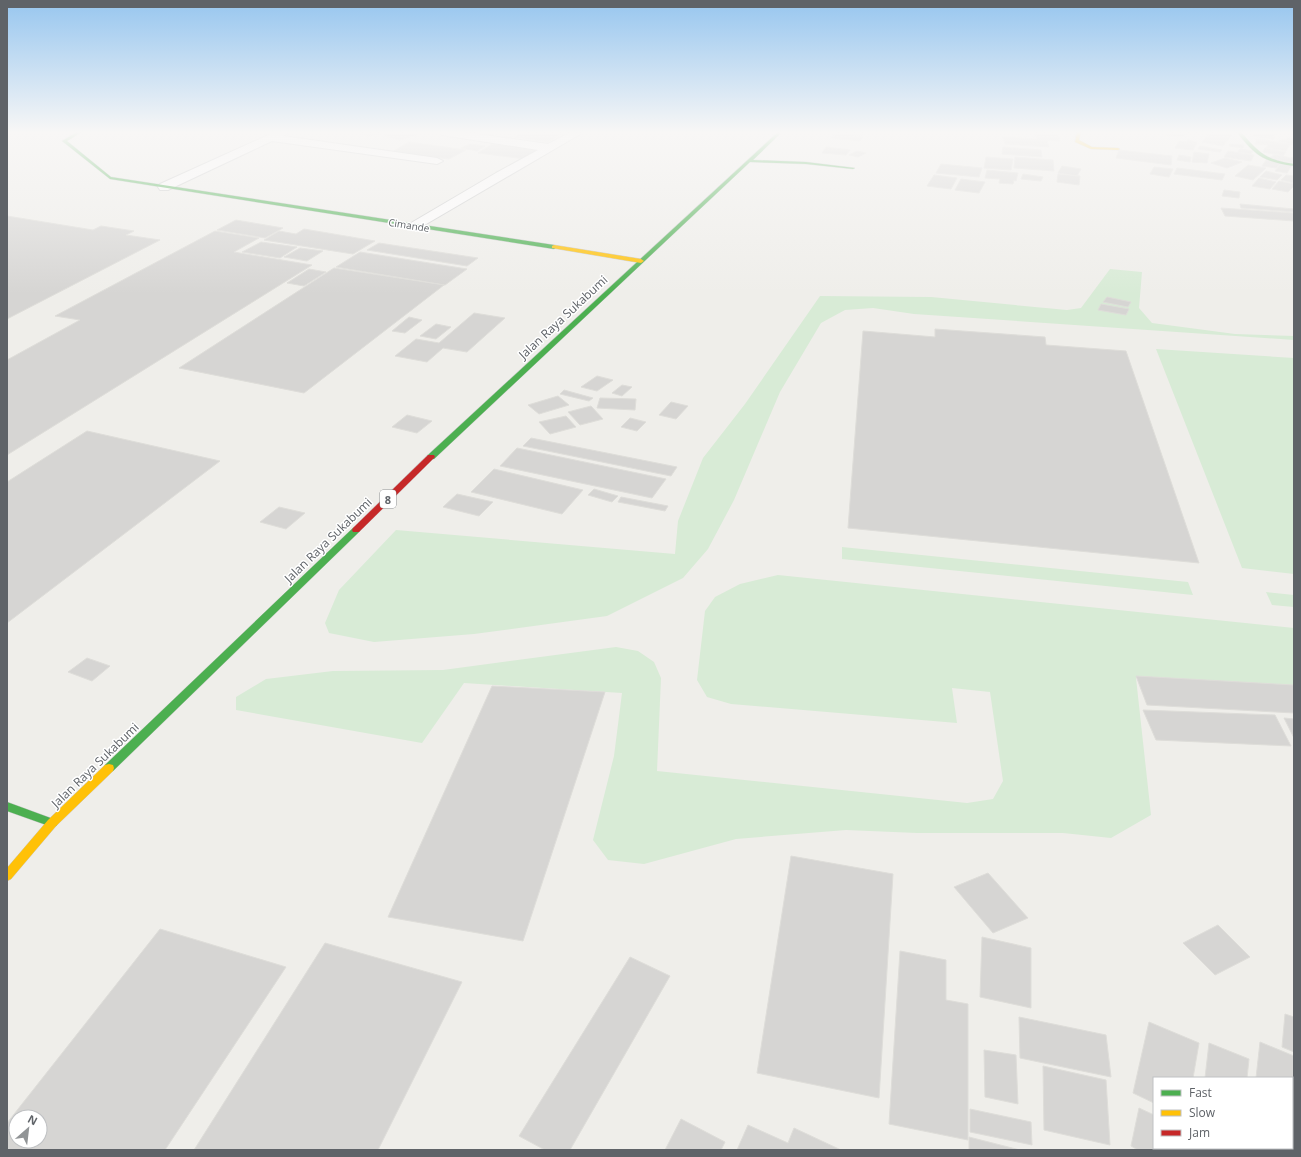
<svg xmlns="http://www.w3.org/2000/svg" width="1301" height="1157" viewBox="0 0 1301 1157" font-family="'Open Sans',sans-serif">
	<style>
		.green { fill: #d8ebd6 }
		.building { fill: #d6d5d3; stroke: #deddd9; fill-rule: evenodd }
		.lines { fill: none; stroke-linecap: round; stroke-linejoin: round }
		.street-casing { stroke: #cbcccc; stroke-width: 2 }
		.fast-casing { stroke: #cacacb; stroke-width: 1 }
		.slow-casing { stroke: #cacacb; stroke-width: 1 }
		.jam-casing { stroke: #cacacb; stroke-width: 1 }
		.street { fill: #fdfcfc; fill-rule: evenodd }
		.fast { fill: #4caf50; fill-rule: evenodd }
		.slow { fill: #ffc107; fill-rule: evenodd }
		.jam { fill: #c62828; fill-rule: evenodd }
		.labels { text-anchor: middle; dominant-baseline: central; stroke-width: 3; stroke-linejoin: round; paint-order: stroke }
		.far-street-label { font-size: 10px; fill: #5f6368; stroke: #fff }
		.shield { fill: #fff; stroke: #8f9295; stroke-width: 1 }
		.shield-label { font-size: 11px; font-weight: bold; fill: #5f6368 }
		.street-label { font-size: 12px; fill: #5f6368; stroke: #fff }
	</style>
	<rect width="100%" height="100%" fill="#efeeea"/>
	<path class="green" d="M1110,269L1142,272L1139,308L1152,323L1235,334L1294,336V340L914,314L873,308L845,310L821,323L780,392L734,500L708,549L683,578L607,616L474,634L374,642L329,633L325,623L339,590L396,530L675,554L678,521L703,458L745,404L820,296L931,297L1067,310L1081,308Z
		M1156,349L1294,358V574L1242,568Z
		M842,547L1188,582L1193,595L842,559Z
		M778,575L1294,628V688L1136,678L1151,815L1111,838L1063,833H917L846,830L736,839L644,864L608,860L593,840L614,756L622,693L464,683L422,743L236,710V697L266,679L333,671L443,670L616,647L638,651L654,662L661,678L657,771L967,803L993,799L1003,781L990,692L952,688L957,723L731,704L707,697L697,680L705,611L715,597L740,584Z
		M1266,592L1294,595V607L1272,605Z"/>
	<path class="building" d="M365,132H385L369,136L360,133Z
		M398,132H403L416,135L400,140L384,136Z
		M523,132H564L548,142L514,137Z
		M836,132H864L862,135Z
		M1035,132H1058L1060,141L1047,140L1049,147L1005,144L1003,137L1037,139Z
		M1168,132H1198L1196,134L1186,133L1183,137L1165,135Z
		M1211,132H1212L1232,135L1223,146L1202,142Z
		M836,133L863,136L860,141L832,138Z
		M1254,133L1275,135L1274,139L1253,136Z
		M1289,138L1294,139V145L1279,141Z
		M1257,139L1290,144L1286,151L1266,148L1268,145L1255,144Z
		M1188,140L1197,142L1193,150L1175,148L1179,141L1187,142Z
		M409,142L466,150L449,159L392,152Z
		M470,144L485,146L477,151L461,148Z
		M492,144L538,149L525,159L478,153Z
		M1230,144L1244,145L1243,148L1229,146Z
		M1200,146L1222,150L1220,152L1198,149Z
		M826,147L850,150L846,155L822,153Z
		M1003,147L1041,150L1042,157L1002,154Z
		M1265,148L1286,152L1283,156L1263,152Z
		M1240,149L1253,151L1251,154L1238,152Z
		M1119,150L1172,156L1171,165L1116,158Z
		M857,151L866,153L858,157L849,155Z
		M1228,151L1254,155L1251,161L1224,157Z
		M1194,152L1209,154L1207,163L1192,162Z
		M1276,154L1290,158L1294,157V163L1269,158Z
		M1179,155L1191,157L1190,162L1177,160Z
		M986,157L1013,159L1011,170L984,168Z
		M1015,157L1053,160L1054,171L1014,168Z
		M1225,158L1242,162L1227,168L1211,163Z
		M1266,160L1281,163L1276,168L1262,166Z
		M1281,163L1292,165L1287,173L1275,171Z
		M941,164L982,168L979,177L936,173Z
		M1248,165L1266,168L1253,180L1235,176Z
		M1062,166L1081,169L1077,176L1058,173Z
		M1154,167L1173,169L1169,177L1150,174Z
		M1177,168L1225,174L1222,180L1174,174Z
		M987,170L1018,173L1016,181L1014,180L1013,184L999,183L1000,179L985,178Z
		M1266,171L1282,175L1277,180L1260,177Z
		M1023,174L1043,177L1041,181L1021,179Z
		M1058,174L1080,176L1079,185L1057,182Z
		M934,175L957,178L951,189L927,186Z
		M1286,175L1294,176V183L1281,180Z
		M1259,178L1276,182L1270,189L1252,186Z
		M961,179L985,182L979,193L955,190Z
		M1279,181L1294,184V186L1288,192L1272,189Z
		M1224,190L1240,192L1239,198L1222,196Z
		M1240,204L1294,209V212L1241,208Z
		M1221,208L1294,213V221L1225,216Z
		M7,216L93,230L101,226L134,231L126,235L160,240L7,319Z
		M236,220L283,228L265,238L217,230Z
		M304,229L375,241L353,254L264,240L279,231L296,234Z
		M215,231L259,238L234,252L312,265L7,455V360L80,320L55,316Z
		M261,242L297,247L280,258L242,252Z
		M379,243L478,258L467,266L367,250Z
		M300,248L323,251L307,261L284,257Z
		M360,252L467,269L445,285L336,267Z
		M334,268L444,285L304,393L179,368Z
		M309,269L326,272L304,286L287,283Z
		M1107,297L1131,302L1128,307L1103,302Z
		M1101,304L1129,309L1126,315L1098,310Z
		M474,313L505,318L467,352L443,348L427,362L395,356L416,339L439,343Z
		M409,317L422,320L405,333L392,331Z
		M436,324L451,327L436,339L420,336Z
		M935,329L1045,337L1046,345L1126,351L1199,563L848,528L863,331L935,337Z
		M597,376L613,380L597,391L581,387Z
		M622,385L632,387L622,396L612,393Z
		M564,390L593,398L589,401L560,394Z
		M558,396L569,405L539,414L528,405Z
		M600,398L636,399L635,410L597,408Z
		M671,402L688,406L676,419L659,415Z
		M591,406L603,419L580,425L568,412Z
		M407,415L432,421L417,433L392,427Z
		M566,416L576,427L550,434L539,422Z
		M630,418L646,422L637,431L621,427Z
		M87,431L220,461L7,623V482Z
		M531,438L677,467L671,476L523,446Z
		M517,448L666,479L652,498L500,466Z
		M494,469L583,490L562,514L471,492Z
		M594,489L618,496L612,502L588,495Z
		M457,494L493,502L479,516L443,507Z
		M621,497L668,506L665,511L618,502Z
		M279,507L305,513L286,529L260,522Z
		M87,658L110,666L92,681L68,672Z
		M1136,676L1294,685V713L1147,705Z
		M492,686L605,692L523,941L388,917Z
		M1143,710L1275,715L1291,746L1156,740Z
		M1284,718L1294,719V738Z
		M791,856L893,874L879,1098L757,1073Z
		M988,873L1028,918L993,933L954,887Z
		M1218,925L1250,957L1215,975L1183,943Z
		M160,929L286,967L165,1150H7V1123ZM16,1117H40V1141H16Z
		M982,937L1031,948V1008L980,997Z
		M325,943L462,982L378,1150H194Z
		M900,951L946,960V1000L968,1004V1140L889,1124Z
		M630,957L670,976L570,1150H545L519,1136Z
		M1285,1014L1294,1017V1052L1282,1047Z
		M1019,1017L1106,1035L1111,1077L1020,1058Z
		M1149,1022L1199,1043L1193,1078H1154V1103L1133,1093Z
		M1260,1042L1294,1056V1125H1292V1078H1256Z
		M1209,1043L1249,1059L1247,1078H1205Z
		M984,1050L1016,1055L1018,1104L985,1097Z
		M1043,1066L1106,1080L1110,1145L1044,1130Z
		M1139,1108L1154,1115V1148H1228L1232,1150H1138L1131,1146Z
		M970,1109L1031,1122L1032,1145L970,1132Z
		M681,1119L725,1142L721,1150H665Z
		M748,1125L788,1143L794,1128L841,1150H737Z
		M1292,1133L1294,1134V1150H1250L1246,1148H1292Z
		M969,1137L1020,1150H969Z"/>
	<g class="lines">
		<defs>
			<path id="street" d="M275,132H289L283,136L437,158L443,161L437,164L272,141L168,190H160L158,187L160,184Z
				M437,132H463L548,144L571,132L582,133L416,230L411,229L409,226L411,223L496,173L538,150L442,135Z"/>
			<path id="fast" d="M77,132H82L67,141L111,177L554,245L557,247L554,249L110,179L62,141Z
				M778,132H782L753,160L806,162L855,168L853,169L806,164L750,162L434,459H428L427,457L428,455Z
				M1237,132H1241C1260,154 1265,159 1294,164V166C1264,162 1255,156 1237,132Z
				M356,527L359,528L360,530L359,532L113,771L109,772L105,771L104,768L105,765L353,528Z
				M7,802L56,820L58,823L56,826L52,827L7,811Z"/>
			<path id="slow" d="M1077,132H1081L1079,140L1092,147L1118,148L1120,149L1118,150L1091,149L1075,142Z
				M554,245L641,259L644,261L641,263L552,248V246Z
				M109,764L113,765L114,768L113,771L56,826L11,879L7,881V868L48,820L105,765Z"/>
			<path id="jam" d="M428,455H434L435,457L359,532H353L352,530L353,528Z"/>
		</defs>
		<use href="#street" class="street-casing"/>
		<use href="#fast" class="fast-casing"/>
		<use href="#slow" class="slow-casing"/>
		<use href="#jam" class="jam-casing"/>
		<use href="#street" class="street"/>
		<use href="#fast" class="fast"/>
		<use href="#slow" class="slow"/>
		<use href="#jam" class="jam"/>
	</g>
	<linearGradient id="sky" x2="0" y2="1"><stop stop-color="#97c6ef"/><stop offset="0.45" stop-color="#f8f7f6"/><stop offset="1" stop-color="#f8f7f6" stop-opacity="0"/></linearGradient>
	<rect width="1301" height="294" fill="url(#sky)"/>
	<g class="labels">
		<g class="far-street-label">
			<text transform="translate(409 225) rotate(9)">Cimande</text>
		</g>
		<rect class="shield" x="380" y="490" width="16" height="18" rx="3"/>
		<g class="shield-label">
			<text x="388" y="499">8</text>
		</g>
		<g class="street-label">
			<text transform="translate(563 317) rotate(-43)">Jalan Raya Sukabumi</text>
			<text transform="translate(328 540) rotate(-44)">Jalan Raya Sukabumi</text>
			<text transform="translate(95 765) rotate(-44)">Jalan Raya Sukabumi</text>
		</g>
	</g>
	<rect width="1301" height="1157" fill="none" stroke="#5f6368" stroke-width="16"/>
	<rect x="1153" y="1077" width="140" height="72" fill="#ffffff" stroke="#bfc1c3"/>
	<rect x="1161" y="1090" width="20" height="6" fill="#4caf50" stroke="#bfc1c3"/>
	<text x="1189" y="1097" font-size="12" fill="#5f6368">Fast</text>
	<rect x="1161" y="1110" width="20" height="6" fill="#ffc107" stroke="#bfc1c3"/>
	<text x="1189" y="1117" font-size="12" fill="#5f6368">Slow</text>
	<rect x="1161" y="1130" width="20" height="6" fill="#c62828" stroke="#bfc1c3"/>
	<text x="1189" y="1137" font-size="12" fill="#5f6368">Jam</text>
	<g transform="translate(28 1129) rotate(28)"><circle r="19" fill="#ffffff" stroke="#bfc1c3"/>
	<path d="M0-3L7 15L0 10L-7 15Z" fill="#919496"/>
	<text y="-6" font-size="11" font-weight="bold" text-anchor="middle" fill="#5f6368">N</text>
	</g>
</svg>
